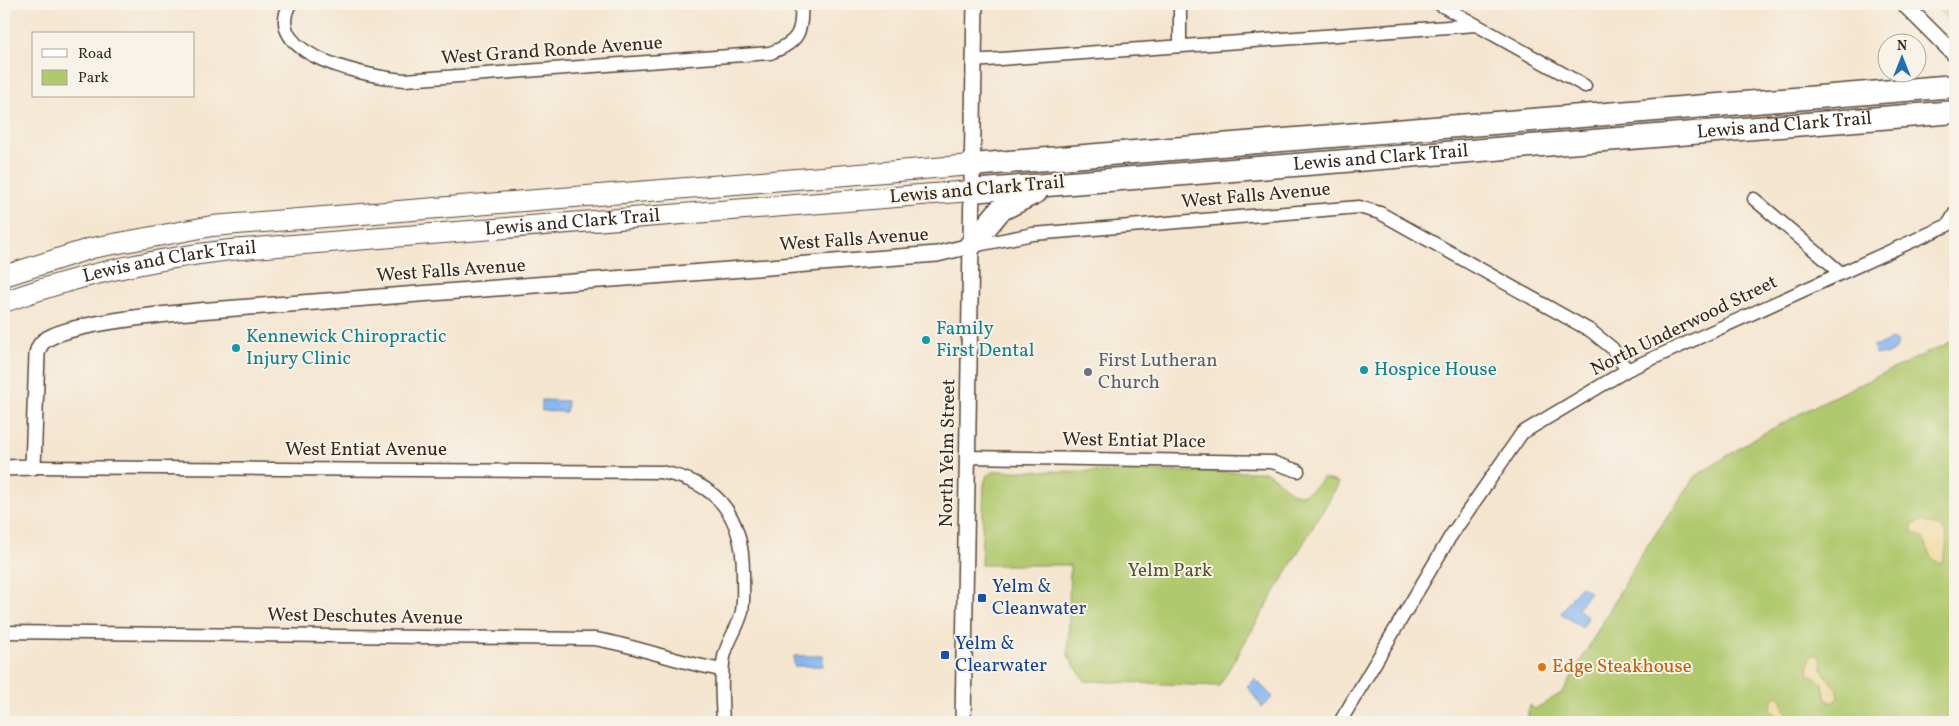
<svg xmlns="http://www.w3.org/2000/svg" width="1959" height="726" viewBox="0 0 1959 726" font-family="Vollkorn,serif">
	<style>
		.green { fill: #b1c96e; stroke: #767a46 }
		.sand { fill: #eeda9e; stroke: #94825e }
		.water { fill: #84b8f2; stroke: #607188 }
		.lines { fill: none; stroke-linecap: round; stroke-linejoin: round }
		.minor-casing { stroke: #574639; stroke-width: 15 }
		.tertiary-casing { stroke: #574639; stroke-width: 18 }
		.trunk-casing { stroke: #574639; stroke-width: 22 }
		.motorway-casing { stroke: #574639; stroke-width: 25 }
		.minor { stroke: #fff; stroke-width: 12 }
		.tertiary { stroke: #fff; stroke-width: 15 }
		.trunk { stroke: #fff; stroke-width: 20 }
		.motorway { stroke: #fff; stroke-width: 22 }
		.culture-dot { fill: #0f9aa8; stroke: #f7f3e8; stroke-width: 2 }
		.worship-dot { fill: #6b7280; stroke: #f7f3e8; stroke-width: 2 }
		.transit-dot { fill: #1a4fb4; stroke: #f7f3e8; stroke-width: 2 }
		.food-dot { fill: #e8710a; stroke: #f7f3e8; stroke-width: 2 }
		.labels { text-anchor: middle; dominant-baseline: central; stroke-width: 4; stroke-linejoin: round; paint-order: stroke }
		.street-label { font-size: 19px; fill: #3b2a1e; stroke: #f7f3e8 }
		.culture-label { font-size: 19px; fill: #0d838f; stroke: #f7f3e8; text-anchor: start }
		.worship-label { font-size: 19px; fill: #5b616d; stroke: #f7f3e8; text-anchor: start }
		.park-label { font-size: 19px; fill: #585232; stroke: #f7f3e8 }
		.transit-label { font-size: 19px; fill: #164399; stroke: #f7f3e8; text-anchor: start }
		.food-label { font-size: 19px; fill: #c56008; stroke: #f7f3e8; text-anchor: start }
	</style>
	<rect width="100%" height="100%" fill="#f7f3e8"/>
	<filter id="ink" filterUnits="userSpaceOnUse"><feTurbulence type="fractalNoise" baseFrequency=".02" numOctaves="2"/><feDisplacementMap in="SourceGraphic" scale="10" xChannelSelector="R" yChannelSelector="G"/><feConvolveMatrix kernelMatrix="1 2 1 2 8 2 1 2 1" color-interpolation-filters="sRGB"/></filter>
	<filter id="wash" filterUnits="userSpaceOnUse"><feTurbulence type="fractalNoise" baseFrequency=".0096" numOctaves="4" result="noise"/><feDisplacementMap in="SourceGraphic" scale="20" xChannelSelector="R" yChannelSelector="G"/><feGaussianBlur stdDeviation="1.12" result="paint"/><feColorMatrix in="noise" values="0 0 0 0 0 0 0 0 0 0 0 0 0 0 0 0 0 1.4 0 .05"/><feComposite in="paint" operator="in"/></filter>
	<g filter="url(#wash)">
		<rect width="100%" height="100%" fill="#f4e5cf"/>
		<path class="green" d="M1933,4H1955V29Z
			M1955,340V722H1527L1529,705L1535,709L1563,692L1640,556L1696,476L1755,438L1820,403Z
			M996,471L1266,472C1290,484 1293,513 1323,478L1339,483L1219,686L1085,681L1068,656L1070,565H981L984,484L987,475Z"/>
		<path class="sand" d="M1922,521C1951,528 1949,536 1943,562C1928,564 1928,547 1922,537L1912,532V525Z
			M1814,654L1820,657L1823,672L1837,690L1838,698L1833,703L1826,699L1823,684L1808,673L1810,658Z
			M1779,696L1782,700L1784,710L1792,717V722H1786L1770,710L1773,698Z"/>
		<path class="water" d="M1891,339L1898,342L1896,349L1886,355L1876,354L1873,346L1885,343Z
			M542,400L567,401L566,412L542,411Z
			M1580,586L1590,592L1578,608L1588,618L1582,628L1561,613Z
			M794,656H823V666H794Z
			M1255,679L1273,697L1262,707L1247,686Z"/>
	</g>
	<g filter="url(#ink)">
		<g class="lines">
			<defs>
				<path id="minor" d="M290,4C260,57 373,77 405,80L770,53C798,43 803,32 801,4
					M1439,4L1585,86
					M1180,45V4
					M973,61L1476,25
					M1754,199L1840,272
					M972,246L1033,234L1359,207L1380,213L1591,331L1612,348L1627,370
					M968,457L1272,462L1298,471
					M33,467L660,472C719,482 744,518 743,576C743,587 744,600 742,611C739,627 727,641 724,657C720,678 722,701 723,722
					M4,632L595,639C638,646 679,663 722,670
					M1340,722L1450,537L1522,433L1627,370L1948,225L1955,213"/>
				<path id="tertiary" d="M1904,4L1955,55
					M4,468L33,467L37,354C38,349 40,344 44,341C65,323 167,314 198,311L937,254L970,246
					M963,722L975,4"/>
				<g id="trunk">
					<path d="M4,276L92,248L212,226L972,165"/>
					<path id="s1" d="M4,302C77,275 153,259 230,250L971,191"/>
				</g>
				<g id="motorway">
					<path d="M972,165L1955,86"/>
					<path id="s2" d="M971,191L1955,112"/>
					<path d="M970,246L1000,210L1036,192"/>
				</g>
			</defs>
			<use href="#minor" class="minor-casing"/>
			<use href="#tertiary" class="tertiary-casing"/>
			<use href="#trunk" class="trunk-casing"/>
			<use href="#motorway" class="motorway-casing"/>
			<use href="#minor" class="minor"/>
			<use href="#tertiary" class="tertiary"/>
			<use href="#trunk" class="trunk"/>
			<use href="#motorway" class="motorway"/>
		</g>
	</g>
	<g class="culture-dot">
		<circle cx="926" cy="340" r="5"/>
		<circle cx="236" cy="348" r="5"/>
		<circle cx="1364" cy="370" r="5"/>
	</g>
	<circle class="worship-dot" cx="1088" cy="372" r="5"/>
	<g class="transit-dot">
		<rect x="977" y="593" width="10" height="10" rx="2.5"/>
		<rect x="940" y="650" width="10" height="10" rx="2.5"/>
	</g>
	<circle class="food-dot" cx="1542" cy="667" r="5"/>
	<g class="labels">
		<g class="street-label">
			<text transform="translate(552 51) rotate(-4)">West Grand Ronde Avenue</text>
			<text stroke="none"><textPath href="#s2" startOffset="816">Lewis and Clark Trail</textPath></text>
			<text stroke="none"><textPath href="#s2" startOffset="411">Lewis and Clark Trail</textPath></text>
			<text transform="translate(977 190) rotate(-5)">Lewis and Clark Trail</text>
			<text transform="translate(1256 196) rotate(-5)">West Falls Avenue</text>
			<text stroke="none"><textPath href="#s1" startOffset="576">Lewis and Clark Trail</textPath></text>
			<text transform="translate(854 240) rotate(-4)">West Falls Avenue</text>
			<text stroke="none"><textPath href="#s1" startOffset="171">Lewis and Clark Trail</textPath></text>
			<text transform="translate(451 271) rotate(-4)">West Falls Avenue</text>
			<text transform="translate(1684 326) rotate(-26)">North Underwood Street</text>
			<text transform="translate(1134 441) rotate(1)">West Entiat Place</text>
			<text x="366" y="450">West Entiat Avenue</text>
			<text transform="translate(948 453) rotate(-89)">North Yelm Street</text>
			<text transform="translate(365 617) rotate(1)">West Deschutes Avenue</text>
		</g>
		<g class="culture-label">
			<text x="936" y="329">Family<tspan x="936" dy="22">First Dental</tspan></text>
			<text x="246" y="337">Kennewick Chiropractic<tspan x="246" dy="22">Injury Clinic</tspan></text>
			<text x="1374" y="370">Hospice House</text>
		</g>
		<g class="worship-label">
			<text x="1098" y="361">First Lutheran<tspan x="1098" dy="22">Church</tspan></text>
		</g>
		<g class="park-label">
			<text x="1170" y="571">Yelm Park</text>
		</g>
		<g class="transit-label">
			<text x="992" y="587">Yelm &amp;<tspan x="992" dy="22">Cleanwater</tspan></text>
			<text x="955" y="644">Yelm &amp;<tspan x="955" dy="22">Clearwater</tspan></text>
		</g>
		<g class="food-label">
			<text x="1552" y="667">Edge Steakhouse</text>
		</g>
	</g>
	<rect width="1959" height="726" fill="none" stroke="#f7f3e8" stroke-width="20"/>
	<rect x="32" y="32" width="162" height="65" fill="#f7f3e8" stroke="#aca397"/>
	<rect x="42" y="49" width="25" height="8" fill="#ffffff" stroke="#aca397"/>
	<text x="78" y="58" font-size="15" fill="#3b2a1e">Road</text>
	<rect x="42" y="70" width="25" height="15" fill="#b1c96e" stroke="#aca397"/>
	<text x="78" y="82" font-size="15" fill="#3b2a1e">Park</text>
	<g transform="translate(1902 58)"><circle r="24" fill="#f7f3e8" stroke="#aca397"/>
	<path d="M0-4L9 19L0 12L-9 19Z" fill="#1f6fb2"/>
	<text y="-8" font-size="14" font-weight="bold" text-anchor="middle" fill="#3b2a1e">N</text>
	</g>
</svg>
